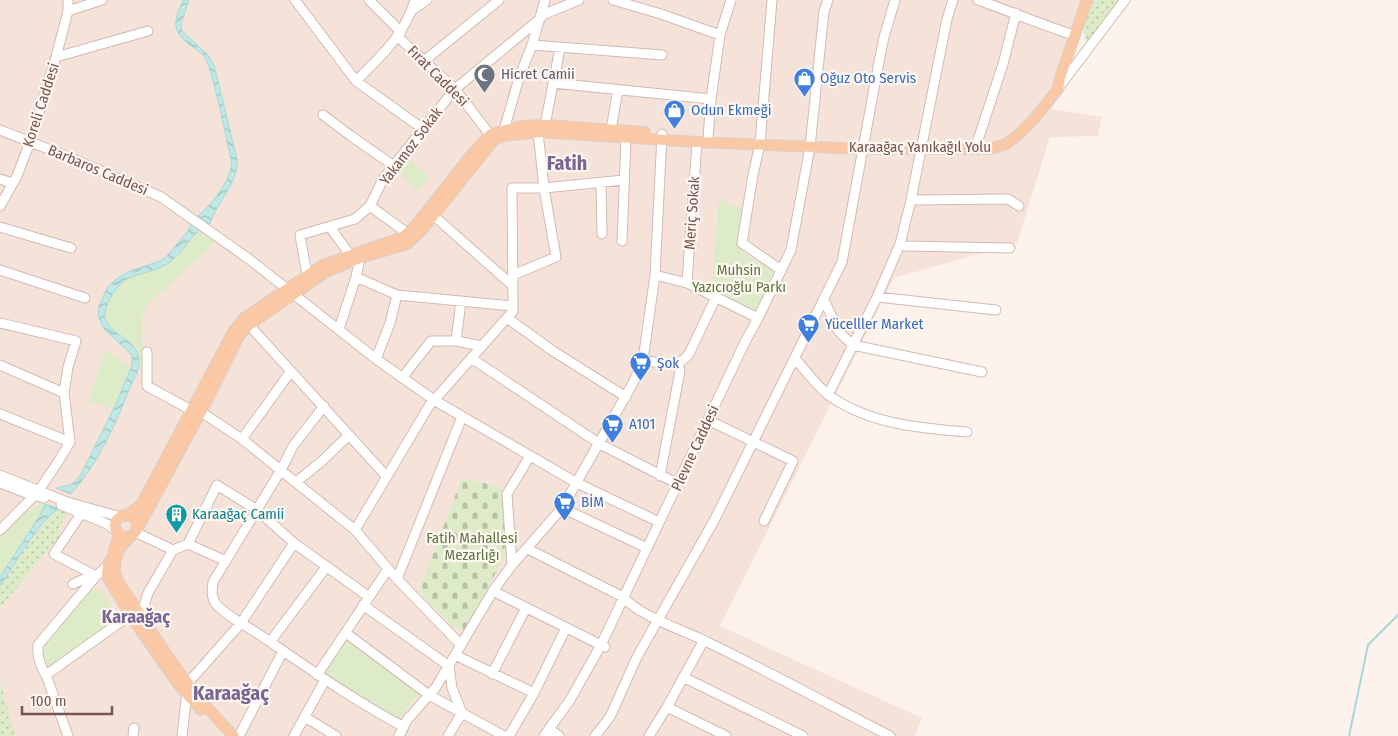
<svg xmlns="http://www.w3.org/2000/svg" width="1398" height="736" viewBox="0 0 1398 736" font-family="'Fira Sans Condensed',sans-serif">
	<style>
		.residential { fill: #f5e3da }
		.grass { fill: url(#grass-dots) }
		.cemetery { fill: url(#cemetery-stones) }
		.green { fill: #deebc9 }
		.water { fill: url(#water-waves); stroke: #a5d9d6 }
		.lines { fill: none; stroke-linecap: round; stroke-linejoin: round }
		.stream { stroke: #a5d9d6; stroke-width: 2 }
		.minor-casing { stroke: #d2bab3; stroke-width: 11 }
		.major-casing { stroke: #d9cfcd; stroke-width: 12 }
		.minor { stroke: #fff; stroke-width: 9 }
		.major { stroke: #fac8a5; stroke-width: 10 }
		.labels { text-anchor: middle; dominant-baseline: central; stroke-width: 4.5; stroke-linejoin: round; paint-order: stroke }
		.worship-label { font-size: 15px; fill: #5b616d; stroke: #fff7f2; text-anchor: start }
		.street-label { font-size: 15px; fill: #79534d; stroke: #fff7f2 }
		.shop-label { font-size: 15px; fill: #366cbe; stroke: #fff7f2; text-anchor: start }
		.park-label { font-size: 15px; fill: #5e7941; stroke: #fff7f2 }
		.culture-label { font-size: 15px; fill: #0d838f; stroke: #fff7f2; text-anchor: start }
		.quarter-label { font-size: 18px; font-weight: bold; fill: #7a6694; stroke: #fff7f2 }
		.district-label { font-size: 20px; font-weight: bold; fill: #7a6694; stroke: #fff7f2 }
	</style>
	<defs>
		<pattern id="grass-dots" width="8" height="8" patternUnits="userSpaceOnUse" patternTransform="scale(1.25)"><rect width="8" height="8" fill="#deebc9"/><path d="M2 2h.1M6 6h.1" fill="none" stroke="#b9c1a5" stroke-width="1.8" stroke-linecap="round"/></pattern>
		<pattern id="cemetery-stones" width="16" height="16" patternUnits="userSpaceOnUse" patternTransform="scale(1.25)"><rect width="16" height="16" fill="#deebc9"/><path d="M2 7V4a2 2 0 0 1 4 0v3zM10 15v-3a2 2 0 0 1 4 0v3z" fill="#b9c1a5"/></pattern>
		<pattern id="water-waves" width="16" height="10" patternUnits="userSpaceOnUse" patternTransform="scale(1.25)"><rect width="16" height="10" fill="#bfe7e4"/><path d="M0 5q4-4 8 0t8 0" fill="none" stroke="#a0bebb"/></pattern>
	</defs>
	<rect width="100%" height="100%" fill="#fdf2ec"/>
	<path class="residential" d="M0,0H1084L1052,109L1102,117L1098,136L1050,137L1017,243L894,278L720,626L922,718L915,736H0Z"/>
	<path class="grass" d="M1093,0H1122L1087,44C1079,28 1087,15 1093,0Z
		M59,509L67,512L58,532L62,534L0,608V587L25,548L54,511Z
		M0,680L15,736H0Z"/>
	<path class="cemetery" d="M462,478L500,487L503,491L506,535L504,557L465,631L454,628L419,591Z"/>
	<path class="green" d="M405,155L429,177L418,191L394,169Z
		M719,200L727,201V205L745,208L738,245C743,258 764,264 776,270L757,310L753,312L711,292Z
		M201,229L215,239L206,251L146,306L142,318L143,371L138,369C145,343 114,340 106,321C103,313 106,306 110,299C126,266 148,279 172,260C184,251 190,238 201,229Z
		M105,350L130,367L113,409L88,401Z
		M41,502L45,504L40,515L0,577V538L24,514Z
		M91,589H100L121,620L50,669L44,668L40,654L42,648Z
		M348,638L421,691L408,707L398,722L322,672L344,639Z"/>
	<path class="water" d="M183,0H189L181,24L182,31L208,55L214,65L237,159C239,182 217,202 210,224L198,216C213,203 228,184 232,164C228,147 212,65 204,56C195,46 178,41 176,26C175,17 180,8 183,0Z
		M192,222L201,229C189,238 182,253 170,262C143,280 123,267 107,305C95,333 137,335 139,359C140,369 134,379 130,388C115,425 98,464 71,494L56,488L70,485L79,478L115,406L132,365V355L104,329L98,316L99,306L107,288L115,280L127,272L160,261L166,257L187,232Z
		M45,504L59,509C43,515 11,570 0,586V577L40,515Z"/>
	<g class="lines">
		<path class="stream" d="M1349,736L1368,645L1398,615"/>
		<defs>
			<path id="minor" d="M295,0L356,81L423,129
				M369,0L401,32
				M613,0L661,14L720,35
				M772,0L760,144L753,175L742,243L781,270
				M978,0C1010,11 1041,25 1074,35
				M412,10L427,0
				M68,11L102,0
				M542,15L579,0
				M398,37L455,89L494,140
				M532,45L662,55
				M56,57L148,31
				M424,61L499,0
				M356,81C382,55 404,36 415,0
				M553,83L711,99
				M1059,87L1125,0
				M323,115L351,136L394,166
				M545,125L560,48
				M611,129L618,90
				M0,130L71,158L161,197L249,259L376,359L434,400L577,483L659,522
				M504,136V130L519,78L532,45L545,0
				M708,138L711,99L720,35L731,0
				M975,149L1003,64L1016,13
				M0,179L12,183
				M601,183L602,234
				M911,200L1008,199L1019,206
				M0,206L17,176L30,142L56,57L68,11V0
				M370,206L407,233
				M433,215L513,286
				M0,227L71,248
				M330,227L350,255
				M622,241L626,138
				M900,244L904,246L1010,248
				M0,270L85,298
				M307,275L300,235L355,219L370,206L383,179L455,89L541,18
				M513,275L556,257L544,188L538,132
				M655,275L687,283L758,318
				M356,277L397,295L513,306
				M687,283L697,142
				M877,297L900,244L911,200L947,19L953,0
				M824,300L839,332L853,345L982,372
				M507,318L553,351L626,397
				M0,323L76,341L68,367L64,393L70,442L58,462L39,490
				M249,325L387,477
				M339,329L356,277L360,258
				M456,341L461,301
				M147,352V386L191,410
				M471,358L600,444L678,484
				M376,359L390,323L397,295
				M795,359C806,370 817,387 830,396C869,424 920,428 967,432
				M643,360C661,363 677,370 689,354L716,297
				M0,365L64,393
				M402,378L431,341H456L482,346
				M828,395L877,297L996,310
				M324,406L293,446L281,470L213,582C212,590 211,597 216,604C227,617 246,625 260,635C307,667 353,700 404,727
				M201,412L242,439L355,530L397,579L461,645
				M0,414L70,442
				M708,420L793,461L764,521
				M242,439L291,371
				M0,475L67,502L121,517
				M660,476L680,371L678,364
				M296,482L321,462L349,435
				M0,483L29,494L44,498
				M61,505L105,523L117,531
				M562,508L647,548
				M81,514L54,554L96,576
				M0,530L35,495
				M355,530L429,406L513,311L512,188H544L624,180
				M135,532L173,550L188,544L226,561
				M188,544L217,485L257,510L294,543L369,597
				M528,549L623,597C640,616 680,629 703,640C766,670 828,704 890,736
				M512,565L507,494L530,456
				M397,579L462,417
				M73,584L86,578L93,580
				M493,591L605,647
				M363,605L449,666L452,688L462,713L448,736
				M141,616L148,593L173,550
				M346,633L429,695L504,736
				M270,642L327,566
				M455,655L534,693
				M492,674L526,608
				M46,675L130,615
				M317,675L388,569
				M683,677L803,736
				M667,707L726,736
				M305,717L336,736
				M549,729L559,736
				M68,736L46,675C40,666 37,656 38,645L96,576L108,565
				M133,736L134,728
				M182,736L188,683L241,623L294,543
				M239,736L283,651
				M294,736L325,680
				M399,736L407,720L436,687L493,591L512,565L562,508L633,383L643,360L655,275L662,134
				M509,736L534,693L566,628
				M544,736L570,700L601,645L744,344L758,318L791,250L810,147L824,11L828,0
				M595,736L610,717L637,657L715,519L842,262L878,67L884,37L895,0
				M649,736L667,707L704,640"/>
			<path id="major" d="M115 526a11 11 0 1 1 22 0a11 11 0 1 1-22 0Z
				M125,516L141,505L233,332L244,318L323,265L403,237L415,226L472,154L491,134L521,126L545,125L645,132
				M137,530L201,412L239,336L249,325L326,272L360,258L407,244L421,231L494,140L504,136L538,132L697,142L863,149H990L1006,144L1019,134L1035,118L1058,89L1060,78L1087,0
				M119,534L113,555L108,565L107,576L130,615L178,684L201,710
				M131,536C120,547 114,555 115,572C116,582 127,594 132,602C162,649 194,697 234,736"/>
		</defs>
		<use href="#minor" class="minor-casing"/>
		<use href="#major" class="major-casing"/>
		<use href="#minor" class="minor"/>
		<use href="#major" class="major"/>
	</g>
	<defs>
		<symbol id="mosque-pin" viewBox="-11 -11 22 30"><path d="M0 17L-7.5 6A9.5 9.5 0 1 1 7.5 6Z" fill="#6b7280" stroke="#fff7f2"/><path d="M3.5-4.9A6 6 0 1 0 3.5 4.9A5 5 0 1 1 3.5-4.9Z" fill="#fff"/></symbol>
		<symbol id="shop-pin" viewBox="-11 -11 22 30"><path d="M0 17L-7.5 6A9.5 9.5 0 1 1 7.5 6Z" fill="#3f7fe0" stroke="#fff7f2"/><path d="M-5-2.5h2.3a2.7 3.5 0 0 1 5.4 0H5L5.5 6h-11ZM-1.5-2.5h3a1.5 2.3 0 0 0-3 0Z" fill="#fff"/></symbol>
		<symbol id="supermarket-pin" viewBox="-11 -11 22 30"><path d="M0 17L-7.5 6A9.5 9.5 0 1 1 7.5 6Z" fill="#3f7fe0" stroke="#fff7f2"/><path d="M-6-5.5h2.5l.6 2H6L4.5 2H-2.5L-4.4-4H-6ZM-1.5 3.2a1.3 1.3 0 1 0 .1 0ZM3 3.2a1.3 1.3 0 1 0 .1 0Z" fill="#fff"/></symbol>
		<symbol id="building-pin" viewBox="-11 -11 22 30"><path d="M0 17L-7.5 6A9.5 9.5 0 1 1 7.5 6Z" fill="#0f9aa8" stroke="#fff7f2"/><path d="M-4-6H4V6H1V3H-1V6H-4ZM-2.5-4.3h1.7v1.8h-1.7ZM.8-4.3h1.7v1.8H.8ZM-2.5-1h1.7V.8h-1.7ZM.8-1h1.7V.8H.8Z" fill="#fff"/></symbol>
	</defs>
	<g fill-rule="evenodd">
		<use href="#mosque-pin" x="472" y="62" width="25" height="34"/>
		<use href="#shop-pin" x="792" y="66" width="25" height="34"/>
		<use href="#shop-pin" x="662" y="98" width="25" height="34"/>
		<use href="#supermarket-pin" x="796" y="312" width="25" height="34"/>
		<use href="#supermarket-pin" x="628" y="350" width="25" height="34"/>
		<use href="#supermarket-pin" x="600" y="412" width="25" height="34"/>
		<use href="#supermarket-pin" x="552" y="490" width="25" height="34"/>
		<use href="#building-pin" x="164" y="502" width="25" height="34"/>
	</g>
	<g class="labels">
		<g class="worship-label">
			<text x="501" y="74">Hicret Camii</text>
		</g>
		<g class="street-label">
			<text transform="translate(438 76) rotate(45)">Fırat Caddesi</text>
			<text transform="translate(41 105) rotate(-72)">Koreli Caddesi</text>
			<text transform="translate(411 146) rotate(-53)">Yakamoz Sokak</text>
			<text x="920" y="147">Karaağaç Yanıkağıl Yolu</text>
			<text transform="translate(98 170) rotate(23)">Barbaros Caddesi</text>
			<text transform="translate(692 213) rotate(-86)">Meriç Sokak</text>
			<text transform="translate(695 448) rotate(-65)">Plevne Caddesi</text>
		</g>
		<g class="shop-label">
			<text x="820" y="78">Oğuz Oto Servis</text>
			<text x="691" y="110">Odun Ekmeği</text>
			<text x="825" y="324">Yücelller Market</text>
			<text x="657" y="363">Şok</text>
			<text x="629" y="424">A101</text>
			<text x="581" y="502">BİM</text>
		</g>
		<g class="park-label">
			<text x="739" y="270">Muhsin<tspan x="739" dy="17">Yazıcıoğlu Parkı</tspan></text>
			<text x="472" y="538">Fatih Mahallesi<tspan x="472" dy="17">Mezarlığı</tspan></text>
		</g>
		<g class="culture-label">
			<text x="192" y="514">Karaağaç Camii</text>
		</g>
		<g class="quarter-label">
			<text x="136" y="617">Karaağaç</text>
		</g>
		<g class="district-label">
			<text x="567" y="163">Fatih</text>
			<text x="231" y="693">Karaağaç</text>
		</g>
	</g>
	<path d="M22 706v8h90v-8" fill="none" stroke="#79534d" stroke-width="2.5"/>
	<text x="30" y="706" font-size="15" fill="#79534d" stroke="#fff7f2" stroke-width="4" paint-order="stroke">100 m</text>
</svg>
